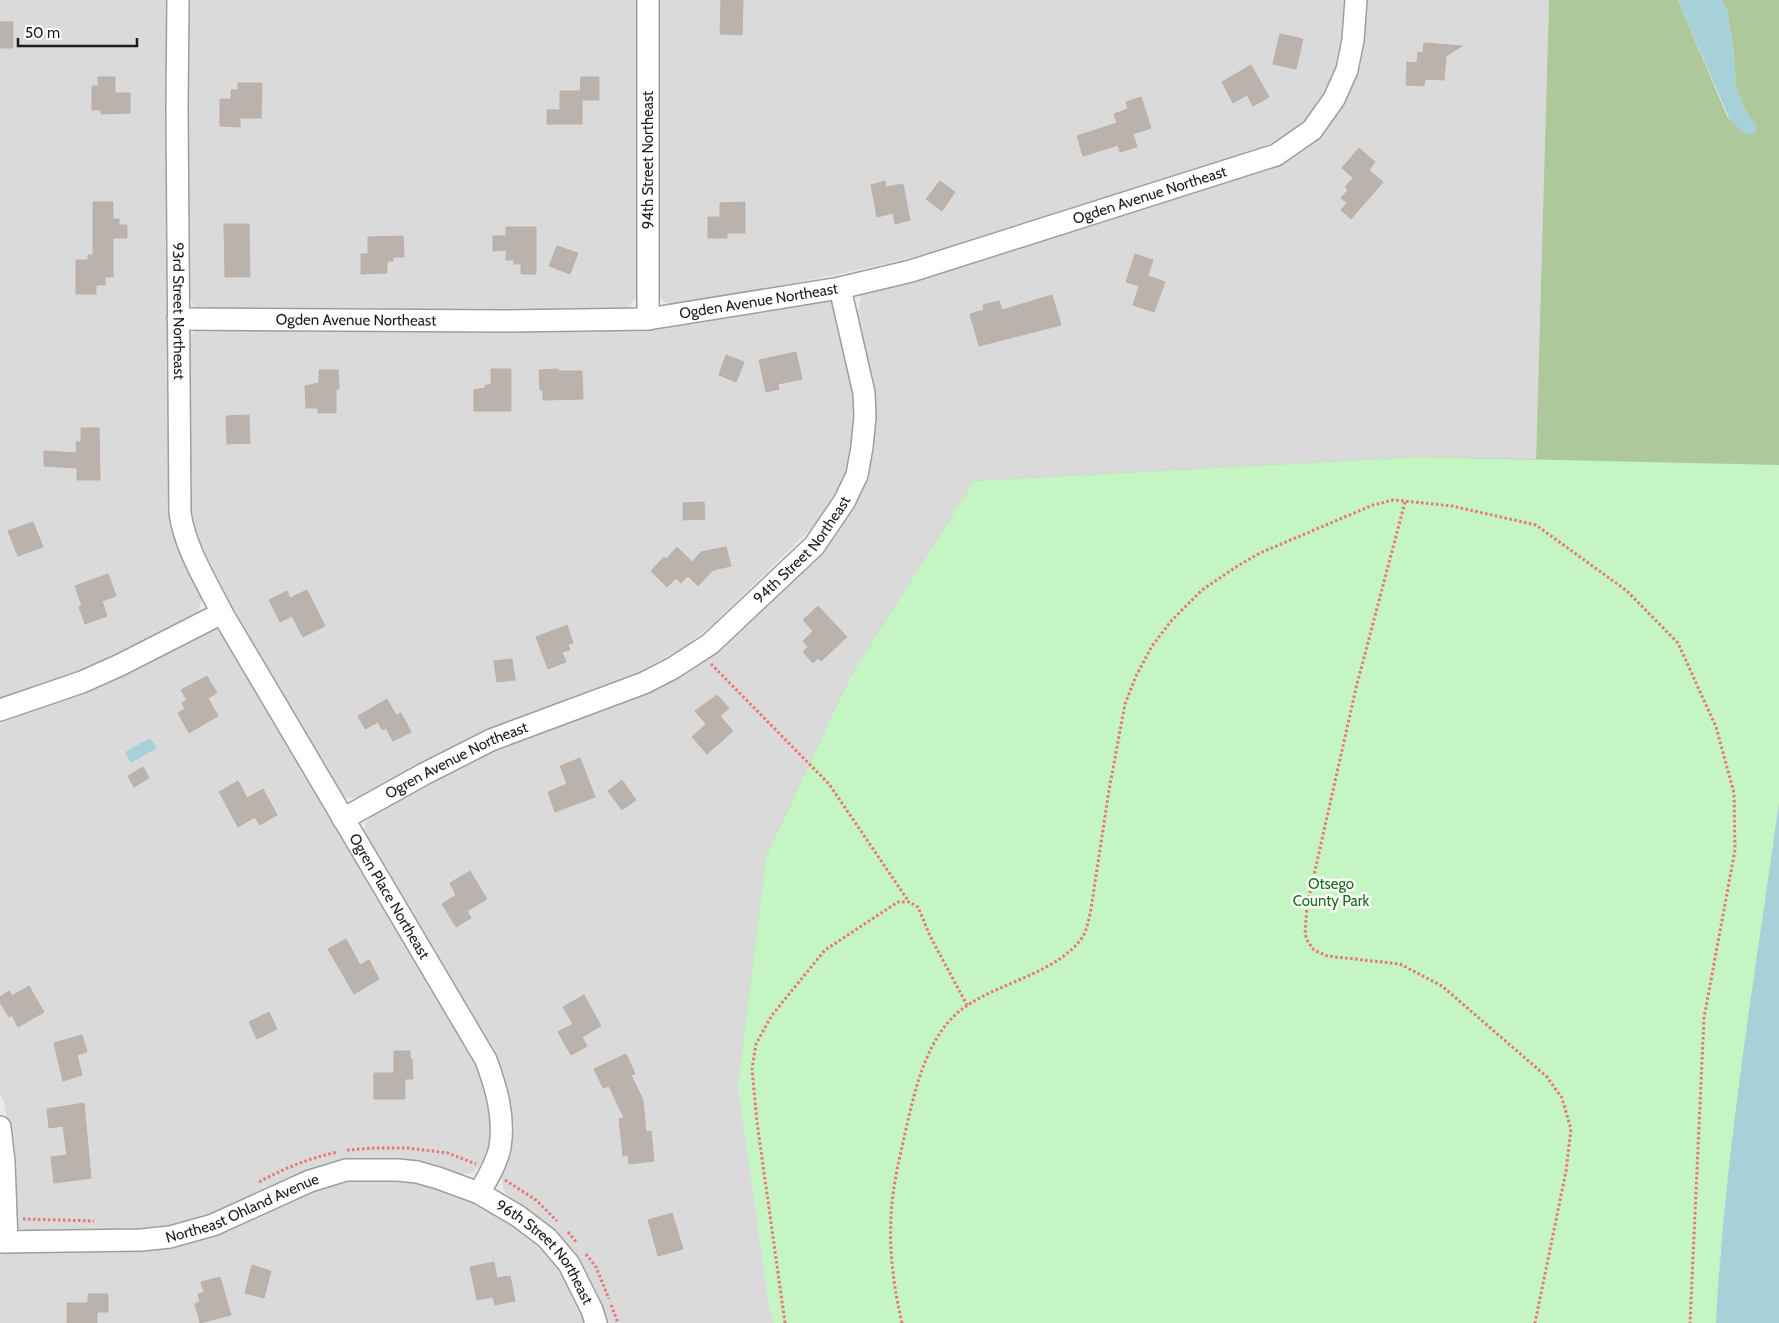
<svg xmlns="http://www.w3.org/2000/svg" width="1779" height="1323" viewBox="0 0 1779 1323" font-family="Cabin,sans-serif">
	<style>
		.residential { fill: #dbdada }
		.forest { fill: #adc99b }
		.park { fill: #c4f5c3 }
		.water { fill: #a7d1d8 }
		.building { fill: #bab2ad; stroke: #beafa7 }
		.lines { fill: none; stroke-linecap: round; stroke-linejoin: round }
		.minor-casing { stroke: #9e9e9e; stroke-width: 24 }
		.path { stroke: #ee7474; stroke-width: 3; stroke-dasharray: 2.5 2.5; stroke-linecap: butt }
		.minor { stroke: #fff; stroke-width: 21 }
		.labels { text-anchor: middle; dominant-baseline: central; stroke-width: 5; stroke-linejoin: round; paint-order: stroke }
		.street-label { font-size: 15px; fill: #1d1d1d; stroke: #fff }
		.park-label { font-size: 15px; fill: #157214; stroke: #fff }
	</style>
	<rect width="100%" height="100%" fill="#ede9e4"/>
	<path class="residential" d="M0,0H169L171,505L203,597L198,612L99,664L0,699Z
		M185,0H639L640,290L636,299L625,309L207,311L198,309L191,301L187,292Z
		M656,0H1346L1343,43L1335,76L1323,100L1308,118L1289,133L1260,148L953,248L844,273L682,305H671L663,301L658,293Z
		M1363,0H1549L1536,459L1417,457L766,857L738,1085L770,1310L774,1323H607L598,1296L584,1271L534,1216L510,1197L504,1191L501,1178L510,1126L364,836L365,824L372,814L424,783L542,727L648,687L828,541L870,391L858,312L861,296L868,290L1191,187L1325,124Z
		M828,299L834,301L854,391L856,422L846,474L834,501L821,519L710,627L679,650L636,673L485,730L366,797L348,798L341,795L242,625L198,541L191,517L187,345L191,336L196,331L206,327H649Z
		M208,629H218L228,635L360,867L486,1083L493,1135L486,1157L478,1168L471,1173L462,1174L394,1160L177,1226L128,1232L26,1233L20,1230L16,1222L10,1142L4,1103L0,1093V718Z
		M395,1178L437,1186L476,1202L516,1226L547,1253L571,1286L586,1323H0V1250L157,1247L206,1240L239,1227L291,1200L344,1180Z"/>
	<path class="forest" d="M1549,0H1678L1728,118L1747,134L1756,127L1745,110L1736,88L1734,55L1727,10L1722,0H1779V803L1735,1125L1720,1250L1716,1323L738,1086L766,857L850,677L974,481L1417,457L1536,459Z"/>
	<path class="park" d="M1417,457L1779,465V803L1735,1125L1720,1250L1716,1323H774L770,1310L738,1086L766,857L850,677L974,481Z"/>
	<path class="water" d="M1678,0H1722L1727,10L1734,55L1736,88L1745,110L1757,127L1755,132L1752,135C1742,134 1735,125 1729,118Z
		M150,738L157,748L131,763L125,752Z
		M1779,803V1323H1716C1725,1149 1755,976 1779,803Z"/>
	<path class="building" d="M721,0H743L742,35L720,34Z
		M0,22H13V48H0Z
		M1280,34L1303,39L1296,69L1273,64Z
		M1424,43L1462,46L1446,56L1444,80L1425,79L1424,86L1406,85L1407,62L1417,63L1418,52L1423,53Z
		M1251,65L1269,97L1253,106L1247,95L1233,103L1222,82Z
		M98,77H115V93H130V113L101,114V110H92V86H98Z
		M581,77H599V100H582V124H547V110H560V91H580Z
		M238,83H262L261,118H240V127L220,126V99H231V90H238Z
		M1141,97L1151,128L1133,134L1137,147L1120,152L1118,145L1083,156L1077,136L1117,123L1114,114L1128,109L1126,102Z
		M1359,148L1375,162L1369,170L1383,182L1351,219L1341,210L1347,203L1341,198L1348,190L1345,187L1353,178L1342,168Z
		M885,181L886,187L903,184L910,220L895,224L893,213L877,217L871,185Z
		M940,181L955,192L942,211L926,199Z
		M93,202H113V219H119V225H127V238H113V277H105V285H96V294H76V260H88V255H93Z
		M745,202V233H727V238H708V217H720V203Z
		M224,224H249L250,277H225Z
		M506,227H536V274H521V264H514V260H506V250L493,251V236H506Z
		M403,236L404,257H393V261H387V273L361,274V254H368V237Z
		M557,246L578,253L570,274L549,266Z
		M1135,254L1153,260L1148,276L1165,282L1154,312L1133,305L1139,286L1126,282Z
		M1052,295L1061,325L979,346L970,314L984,310L983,305L999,301L1002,310Z
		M796,352L802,379L778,384L779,389L766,392L759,360Z
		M726,355L744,362L736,382L719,375Z
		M491,369H511V411H474V390L485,388V385H491Z
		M558,369V371H582L583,399L543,400V390H540L539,370Z
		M319,370H338L339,389H336V413H318V408H306L305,386L319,383Z
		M249,415L250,443L227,444L226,416Z
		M81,428H99L100,480H77V468L44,466V451L77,453L76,442H81Z
		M704,502L705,519L683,520V503Z
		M33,522L43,547L18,556L8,531Z
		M677,547L692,562L701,552L726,547L731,566L713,570L698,586L688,576L681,583L676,578L667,587L651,571L664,557L666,559Z
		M108,574L116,596L102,601L107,616L85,624L79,607L82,606L75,586Z
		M307,590L325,626L303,637L292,616L280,622L269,600L287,591L290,598Z
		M818,606L847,637L821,661L818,658L813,663L803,652L808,647L803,641L813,631L803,620Z
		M567,625L573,643L568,644L570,650L562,652L566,662L548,669L536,637Z
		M512,659L515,680L497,682L494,661Z
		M207,676L217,693L208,698L218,716L189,733L178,713L185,709L182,703L187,700L181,690Z
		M717,695L729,708L720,716L733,731L707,754L692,737L706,724L695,711Z
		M387,699L396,715L401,713L411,732L393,741L386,728L382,730L378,722L365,729L358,716Z
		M580,758L595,797L555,812L548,792L567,784L560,766Z
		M143,767L149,778L134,787L128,776Z
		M622,780L636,800L622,810L608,791Z
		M238,781L247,798L263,789L277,815L260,825L255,817L238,827L219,792Z
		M470,871L487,899L467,911L471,918L456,927L442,904L456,895L450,883Z
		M346,939L360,965L369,960L379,979L354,994L328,949Z
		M29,986L44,1012L18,1027L12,1015L9,1017L0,1002V997L9,991L12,996Z
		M584,995L601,1026L582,1037L587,1046L571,1055L558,1032L573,1024L563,1007Z
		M269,1012L277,1029L257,1039L249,1022Z
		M82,1035L87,1052L77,1055L82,1075L63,1081L54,1043Z
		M394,1051H410V1059H412L413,1079H405V1099H374V1073H394Z
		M626,1054L635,1074L631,1075L643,1100L646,1132L651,1131L654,1161L629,1164L628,1155L623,1156L619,1119L624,1118L609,1086L603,1088L594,1069Z
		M84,1103L91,1178L54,1183L51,1157L67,1155L63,1126L49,1128L47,1109Z
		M672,1213L683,1249L658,1256L648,1220Z
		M494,1262L497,1278L510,1276L515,1301L495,1305L493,1297L477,1300L470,1267Z
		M252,1265L271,1271L264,1298L245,1293Z
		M220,1277L231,1315L200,1323L195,1304L200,1302L198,1294L204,1292L201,1282Z
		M88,1294H108V1312H97V1323H67V1303H88Z"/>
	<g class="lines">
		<defs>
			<g id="minor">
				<path id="s1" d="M178,0L177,108L180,513C185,548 206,581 222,613L486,1060C496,1087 505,1117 500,1147C497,1163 487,1179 479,1193"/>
				<path id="s2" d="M178,319L503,321L648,319L840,288L911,271L1276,155L1312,130L1334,99L1347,70L1353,40L1356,0"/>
				<path d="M648,319V0"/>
				<path d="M0,710L82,682L120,665L222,613"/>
				<path id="s3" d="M343,819L424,774L491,740L644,683L673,668L710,644L814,546L844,502L857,475L862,447L865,417L864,393L840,288"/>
				<path d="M0,1127L4,1162L7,1242"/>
				<path id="s4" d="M0,1242L141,1240L170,1237L213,1225L310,1181L346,1170H398L417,1172L438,1178L479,1193L518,1216L547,1238L569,1264L592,1310L596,1323"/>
			</g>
		</defs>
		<use href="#minor" class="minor-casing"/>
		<path class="path" d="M1405,502L1356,688L1307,906L1305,934L1308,942L1314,950L1327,956L1400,964L1442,986L1547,1077L1562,1098L1571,1129L1566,1171L1535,1323
			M711,664L829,784L909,902
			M347,1150L374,1148H407L448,1153L476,1164
			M505,1180L536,1200L557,1221
			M259,1182C285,1168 309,1158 338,1152
			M23,1219L94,1221
			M568,1232L577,1243
			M586,1254L596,1267L609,1299
			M611,1305L618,1323
			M785,1323L757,1122L752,1069L756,1044L772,1015L825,950L898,902H909L918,907L930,936L967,1005
			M902,1323C894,1289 889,1252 891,1217C892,1191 898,1164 904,1138C914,1094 926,1031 968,1005C1002,982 1056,973 1082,938C1087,930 1089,919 1091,909L1109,790L1125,704L1136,676L1152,646L1172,620L1202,590L1236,567L1260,553L1373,505L1393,500L1452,506L1536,525L1627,591L1678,643L1716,727L1734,793L1735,850L1704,1018L1690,1323"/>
		<use href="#minor" class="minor"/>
	</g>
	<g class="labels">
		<g class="street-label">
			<text transform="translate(648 160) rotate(-90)">94th Street Northeast</text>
			<text stroke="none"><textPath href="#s2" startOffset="988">Ogden Avenue Northeast</textPath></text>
			<text stroke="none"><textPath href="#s2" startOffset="582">Ogden Avenue Northeast</textPath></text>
			<text stroke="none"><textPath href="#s1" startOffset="311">93rd Street Northeast</textPath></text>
			<text stroke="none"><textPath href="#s2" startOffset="178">Ogden Avenue Northeast</textPath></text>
			<text stroke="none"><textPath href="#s3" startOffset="540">94th Street Northeast</textPath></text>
			<text stroke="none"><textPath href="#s3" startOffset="128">Ogren Avenue Northeast</textPath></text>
			<text stroke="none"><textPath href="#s1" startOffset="951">Ogren Place Northeast</textPath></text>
			<text stroke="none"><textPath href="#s4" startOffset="248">Northeast Ohland Avenue</textPath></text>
			<text stroke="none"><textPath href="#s4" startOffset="586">96th Street Northeast</textPath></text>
		</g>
		<g class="park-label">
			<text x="1331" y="884">Otsego<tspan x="1331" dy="17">County Park</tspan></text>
		</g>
	</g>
	<path d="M18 38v8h119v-8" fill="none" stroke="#1d1d1d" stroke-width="2.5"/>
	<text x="25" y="38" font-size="15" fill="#1d1d1d" stroke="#ffffff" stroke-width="4" paint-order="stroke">50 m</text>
</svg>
